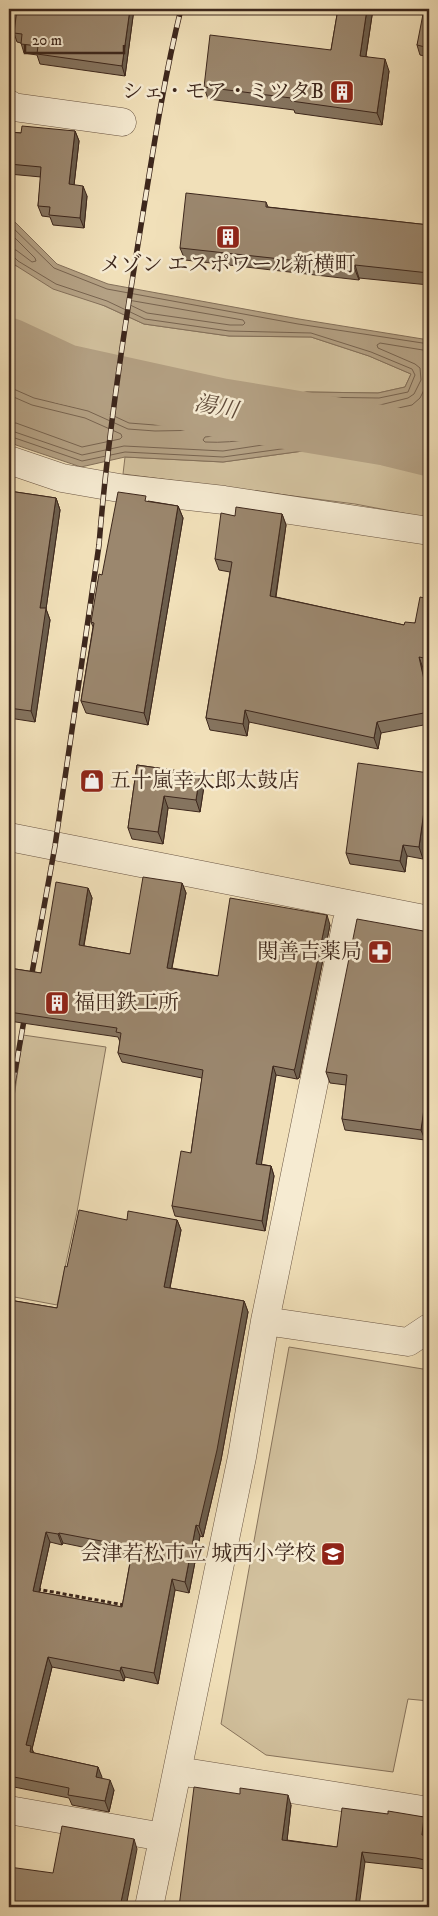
<svg xmlns="http://www.w3.org/2000/svg" width="438" height="1916" viewBox="0 0 438 1916" font-family="'IM FELL DW Pica','Noto Serif JP',serif">
	<style>
		.green { fill: #d2c19e; stroke: #88745d }
		.water { fill: #b4a184; stroke: #84705a }
		.lines { fill: none; stroke-linecap: round; stroke-linejoin: round }
		.shore { stroke: #786450; stroke-width: 1 }
		.river { stroke: #b4a184; stroke-width: 60 }
		.minor-casing { stroke: #6a5543; stroke-width: 29 }
		.path { stroke: #3d271c; stroke-width: 3; stroke-dasharray: 4 2.5; stroke-linecap: butt }
		.minor { stroke: #f6ebd2; stroke-width: 28 }
		.rail-casing { stroke: #3d271c; stroke-width: 5.5 }
		.rail { stroke: #f6ebd2; stroke-width: 4; stroke-dasharray: 11; stroke-linecap: butt }
		.wall { fill: #85745f; stroke: #3d271c; fill-rule: evenodd }
		.shaded-wall { fill: #6c5e4d; stroke: #3d271c }
		.building { fill: #9b876e; stroke: #3d271c; fill-rule: evenodd }
		.labels { text-anchor: middle; dominant-baseline: central; stroke-width: 5; stroke-linejoin: round; paint-order: stroke }
		.poi-label { font-size: 21px; fill: #3d271c; stroke: #f6ebd2; text-anchor: end }
		.water-label { font-size: 22px; font-style: italic; fill: #614c3b; stroke: #f6ebd2 }
	</style>
	<rect width="100%" height="100%" fill="#f1e0b9"/>
	<filter id="stains"><feTurbulence type="fractalNoise" baseFrequency=".004" numOctaves="4"/><feColorMatrix values="0 0 0 0 .2 0 0 0 0 .09 0 0 0 0 .02 0 0 0 .5 -.17"/></filter>
	<radialGradient id="worn" r=".72"><stop offset=".6" stop-color="#630" stop-opacity="0"/><stop offset="1" stop-color="#630" stop-opacity=".3"/></radialGradient>
	<path class="green" d="M9,258L15,265L144,324L229,336L311,337L369,356L411,374L405,387L378,393L307,392L267,397L208,419L155,420L130,418L91,400L37,387L9,374Z
		M387,450L429,452V518L355,504L123,474L125,457L223,462L303,451Z
		M23,1035L106,1047L77,1212L57,1305L9,1296V1132Z
		M289,1347L429,1370V1701L408,1699L393,1772L266,1755L221,1724Z"/>
	<path class="water" d="M9,216L57,264L108,284L299,319L429,340V452L387,450L303,451L223,462L125,457L81,467L16,445L9,440V374L37,387L91,400L130,418L155,420L208,419L267,397L307,392L378,393L405,387L411,374L369,356L311,337L229,336L144,324L105,306L53,289L15,265L9,258Z"/>
	<g class="lines">
		<path class="shore" d="M9,224L54,268L107,289L298,324L429,344
			M9,232L35,258L36,261L32,262L16,250L9,249
			M9,255L13,256L18,261L56,284L107,301L145,319L229,331L311,333L371,352L412,369L415,375L408,392L379,398L307,397L269,402L209,423L155,425L129,423L90,405L36,392L9,380
			M128,300L243,320L245,323L243,325H230L147,313L128,304Z
			M429,358L424,361L429,370V380L420,398L412,405L380,412L308,411L272,415L214,436L205,437L203,440L205,442C238,444 269,435 301,432C343,429 387,431 429,433
			M9,387L34,398L88,411L128,429L155,431L208,430L270,408L308,403L380,405L408,398L414,394L421,380L420,368L415,364L378,348L377,345L380,343L429,351
			M9,395L32,405L85,418L121,434L122,437L120,439L82,447L16,423H9
			M9,430L82,455L124,446L223,451L302,439H387L429,441
			M9,436L82,461L125,452L223,457L303,446L387,445L429,447"/>
		<path class="river" d="M9,348L65,374L220,408L388,436L429,446"/>
		<defs>
			<path id="minor" d="M9,104L13,107L122,122
				M9,460L62,478L125,489L224,500L429,531
				M9,837L429,920
				M265,1321L408,1342L429,1328
				M178,1771L429,1811
				M9,1810L163,1837
				M149,1907L242,1457L265,1321L347,921"/>
		</defs>
		<use href="#minor" class="minor-casing"/>
		<path class="path" d="M37,1589L124,1605"/>
		<use href="#minor" class="minor"/>
		<defs>
			<path id="rail" d="M30,984L55,846L99,545C107,444 122,344 138,244C151,165 162,86 181,9
				M9,1105L26,1009"/>
		</defs>
		<use href="#rail" class="rail-casing"/>
		<use href="#rail" class="rail"/>
	</g>
	<path class="wall" d="M17,9H134L125,76L40,64L37,55L24,53L21,43L17,42L14,33Z
		M338,9H373L366,56L389,71L382,125L295,113L294,110L208,99L204,87L331,50Z
		M429,9V57L420,55L417,45Z
		M75,131L79,141L74,185L87,196L84,228L53,225L50,217L42,216L38,206L41,177L9,174V132L21,133Z
		M266,202L268,207L429,225V285L359,278V280L185,260L180,248Z
		M9,491L56,498L60,510L46,609L50,620L35,722L9,718Z
		M148,501L178,506L183,518L148,725L86,713L81,701L93,627L91,622L102,575Z
		M282,514L286,525L276,597L404,625L415,623L429,599V669L423,668L429,695V724L381,733L378,749L249,722L247,736L210,730L206,718L230,572L219,570L215,559L235,516Z
		M137,765L200,774L204,786L200,812L168,808L163,844L132,839L128,828Z
		M429,769V822H428L423,859L407,856L405,872L350,864L346,853L429,773Z
		M182,883L186,893L172,968L218,976L330,925L299,1078L297,1079L276,1075L261,1164L271,1166L274,1176L265,1231L175,1216L172,1206L191,1153L202,1078L122,1062L118,1053L120,1042L118,1037L9,1021V968L41,973L88,888L92,898L84,946L130,954Z
		M429,932V1112L425,1140L345,1130L342,1119L346,1085L330,1083L326,1072Z
		M127,1220H177L181,1230L170,1288L244,1301L248,1312L221,1460L203,1537L200,1536L189,1593L175,1590L158,1684L125,1677L124,1681L52,1667L32,1749L34,1753L98,1767L101,1778L114,1790L109,1812L72,1805L69,1798L9,1786V1300L57,1308L67,1267ZM50,1542L62,1545L63,1543L131,1557L122,1607L39,1592Z
		M291,1805L287,1840L337,1847L388,1814L424,1817L427,1826L426,1836H429V1870L419,1868L365,1862L179,1907Z"/>
	<path class="shaded-wall" d="M130,9H134L125,76L122,66Z
		M367,9H373L364,68L360,56Z
		M385,59L389,71L382,125L377,113Z
		M75,131L79,141L73,194L69,184Z
		M83,186L87,196L84,228L80,218Z
		M355,265L359,278V280L354,267Z
		M56,498L60,510L46,609L50,620L35,722L31,711L40,608Z
		M178,506L183,518L148,725L144,713Z
		M282,514L286,525L274,607L270,596Z
		M419,657L423,668L429,695V702Z
		M245,710L249,722L247,736L243,724Z
		M377,722L381,733L378,749L374,738Z
		M200,774L204,786L200,812L196,800Z
		M164,796L168,808L163,844L158,832Z
		M424,811L428,822L423,859L419,847Z
		M403,845L407,856L405,872L400,861Z
		M182,883L186,893L170,977L167,968Z
		M88,888L92,898L82,955L79,945Z
		M327,915L330,925L299,1078L297,1079L294,1070Z
		M273,1066L276,1075L260,1173L256,1164Z
		M427,1087L429,1092V1112L425,1140L421,1130Z
		M271,1166L274,1176L265,1231L262,1221Z
		M177,1220L181,1230L168,1297L164,1287Z
		M244,1301L248,1312L221,1460L203,1537L199,1526Z
		M196,1525L200,1536L189,1593L185,1582Z
		M46,1532L50,1542L37,1601L33,1591Z
		M59,1533L63,1543L62,1545L58,1534Z
		M172,1579L175,1590L158,1684L154,1673Z
		M48,1657L52,1667L32,1749L35,1757L34,1763L26,1745Z
		M121,1667L125,1677L124,1681L120,1671Z
		M98,1767L102,1777L100,1787L96,1777Z
		M110,1780L114,1790L109,1812L105,1801Z
		M288,1795L291,1805L286,1850L282,1840Z
		M424,1817L427,1826L425,1845L422,1835Z
		M134,1839L137,1849L126,1907H120Z
		M362,1852L365,1862L359,1907H355Z"/>
	<path class="building" d="M17,9H130L122,66L37,54L38,46L21,44L22,34L14,33Z
		M338,9H367L360,56L385,59L377,113L291,101V98L204,87L210,35L331,50Z
		M424,9H429V48L417,45Z
		M22,126L75,131L69,184L83,186L80,218L49,215L50,207L38,206L41,167L9,164V132L21,133Z
		M186,193L266,202V207L429,225V273L355,265L354,267L180,248Z
		M9,491L56,498L40,608H46L31,711L9,708Z
		M118,492L146,496L145,501L178,506L144,713L81,701L94,623L91,622L99,574L102,575Z
		M236,507L282,514L270,596L404,625L405,622L415,623L420,597L429,599V659L419,657L429,702V712L377,722L374,738L245,710L243,724L206,718L232,562L215,559L221,513L235,516Z
		M358,763L429,773V769V812L424,811L419,847L403,845L400,861L346,853Z
		M137,765L200,774L196,800L164,796L158,832L128,828Z
		M143,877L182,883L167,968L218,976L230,898L327,915L295,1068L294,1070L273,1066L256,1164L271,1166L262,1221L172,1206L181,1151L191,1153L203,1070L118,1053L121,1033L116,1032L117,1028L9,1012V968L41,973L56,882L88,888L79,945L130,954Z
		M357,919L429,932V1087H427L421,1130L342,1119L347,1075L326,1072Z
		M79,1210L127,1220L128,1211L177,1220L164,1287L244,1301L217,1450L199,1526L196,1525L185,1582L172,1579L154,1673L121,1667L120,1671L48,1657L26,1745L31,1746L30,1752L98,1767L96,1777L110,1780L105,1801L68,1795L69,1788L9,1776V1558L11,1546L9,1545V1300L57,1308L65,1266L67,1267ZM46,1532L58,1534L59,1533L133,1547L122,1607L33,1591Z
		M194,1787L240,1794V1788L288,1795L282,1840L337,1847L342,1808L388,1814V1811L424,1817L422,1835L429,1836V1861L416,1858L362,1852L355,1907H179Z
		M62,1826L134,1839L120,1907H9V1867L53,1873Z"/>
	<defs>
		<symbol id="building-square" viewBox="-11 -11 22 22"><rect x="-9" y="-9" width="18" height="18" rx="4" fill="#8f2418" stroke="#f6ebd2"/><path d="M-4-6H4V6H1V3H-1V6H-4ZM-2.5-4.3h1.7v1.8h-1.7ZM.8-4.3h1.7v1.8H.8ZM-2.5-1h1.7V.8h-1.7ZM.8-1h1.7V.8H.8Z" fill="#fff"/></symbol>
		<symbol id="shop-square" viewBox="-11 -11 22 22"><rect x="-9" y="-9" width="18" height="18" rx="4" fill="#8f2418" stroke="#f6ebd2"/><path d="M-5-2.5h2.3a2.7 3.5 0 0 1 5.4 0H5L5.5 6h-11ZM-1.5-2.5h3a1.5 2.3 0 0 0-3 0Z" fill="#fff"/></symbol>
		<symbol id="pharmacy-square" viewBox="-11 -11 22 22"><rect x="-9" y="-9" width="18" height="18" rx="4" fill="#8f2418" stroke="#f6ebd2"/><path d="M-2-6h4v4h4v4h-4v4h-4v-4h-4v-4h4Z" fill="#fff"/></symbol>
		<symbol id="school-square" viewBox="-11 -11 22 22"><rect x="-9" y="-9" width="18" height="18" rx="4" fill="#8f2418" stroke="#f6ebd2"/><path d="M0-5L7-2L0 1L-7-2ZM-4 1L0 2.5L4 1V4Q0 6-4 4Z" fill="#fff"/></symbol>
	</defs>
	<g fill-rule="evenodd">
		<use href="#building-square" x="328" y="78" width="28" height="28"/>
		<use href="#building-square" x="214" y="223" width="28" height="28"/>
		<use href="#shop-square" x="78" y="767" width="28" height="28"/>
		<use href="#pharmacy-square" x="366" y="938" width="28" height="28"/>
		<use href="#building-square" x="43" y="989" width="28" height="28"/>
		<use href="#school-square" x="319" y="1540" width="28" height="28"/>
	</g>
	<g class="labels">
		<g class="poi-label">
			<text x="324" y="92">シェ・モア・ミツタB</text>
			<text x="228" y="265" text-anchor="middle">メゾン エスポワール新横町</text>
			<text x="110" y="781" text-anchor="start">五十嵐幸太郎太鼓店</text>
			<text x="362" y="952">関善吉薬局</text>
			<text x="74" y="1003" text-anchor="start">福田鉄工所</text>
			<text x="316" y="1554">会津若松市立 城西小学校</text>
		</g>
		<g class="water-label">
			<text transform="translate(216 407) rotate(11)">湯川</text>
		</g>
	</g>
	<rect width="438" height="1916" fill="none" stroke="#f1e0b9" stroke-width="30"/>
	<rect x="10" y="10" width="418" height="1896" fill="none" stroke="#3d271c" stroke-width="2.5"/>
	<rect x="15" y="15" width="408" height="1886" fill="none" stroke="#3d271c"/>
	<path d="M25 45v8h99v-8" fill="none" stroke="#3d271c" stroke-width="2.5"/>
	<text x="32" y="45" font-size="15" fill="#3d271c" stroke="#f6ebd2" stroke-width="4" paint-order="stroke">20 m</text>
	<rect width="100%" height="100%" filter="url(#stains)"/>
	<rect width="100%" height="100%" fill="url(#worn)"/>
</svg>
